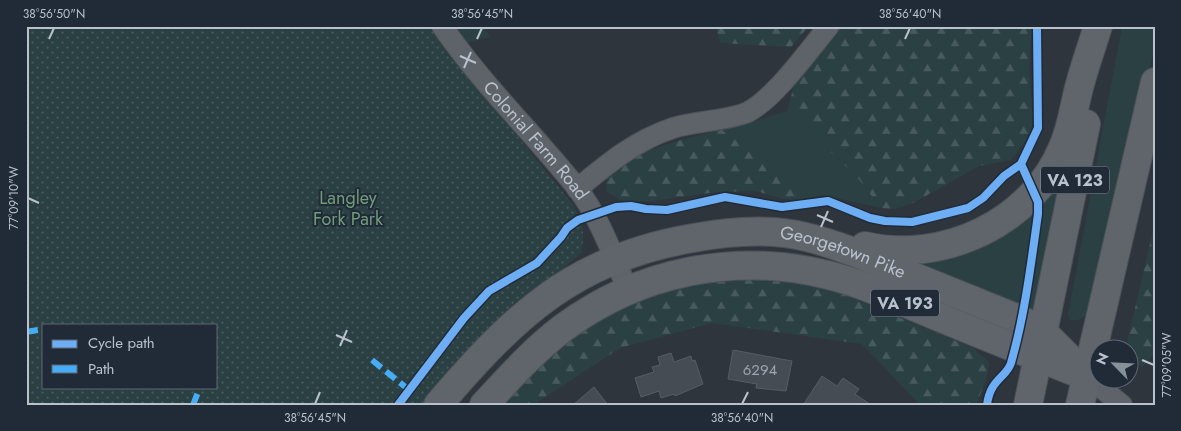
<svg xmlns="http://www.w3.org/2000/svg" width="1181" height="431" viewBox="0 0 1181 431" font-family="Jost,sans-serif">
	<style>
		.green { fill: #2b4043 }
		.forest { fill: url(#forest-firs) }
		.park { fill: url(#park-dots); fill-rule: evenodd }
		.building { fill: #464c53; stroke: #565c64 }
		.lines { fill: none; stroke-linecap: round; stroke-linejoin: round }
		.minor-casing { stroke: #4c5157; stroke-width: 22 }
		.primary-casing { stroke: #4c5159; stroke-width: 30 }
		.minor { stroke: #5e636a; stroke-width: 20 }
		.primary { stroke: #60656c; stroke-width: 28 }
		.quiet { stroke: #46acf6; stroke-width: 6; stroke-dasharray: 12 6; stroke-linecap: butt }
		.cycleway-casing { stroke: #212b38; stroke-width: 11 }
		.cycleway { stroke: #6dadf4; stroke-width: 8 }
		.ticks { fill: none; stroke: #b9c1cc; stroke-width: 2 }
		.labels { text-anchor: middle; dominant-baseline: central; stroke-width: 4; stroke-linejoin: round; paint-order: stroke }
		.number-label { font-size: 15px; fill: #9ca4ae }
		.shield { fill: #212b38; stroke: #8b94a0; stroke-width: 1 }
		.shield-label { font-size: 16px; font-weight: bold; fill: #b9c1cc }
		.street-label { font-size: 18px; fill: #b9c1cc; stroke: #212b38 }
		.park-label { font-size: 18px; fill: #719d79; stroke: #212b38 }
		.neatline { fill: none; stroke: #b9c1cc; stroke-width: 2 }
		.ticks-label { font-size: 12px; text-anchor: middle; fill: #b9c1cc }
	</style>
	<defs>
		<pattern id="forest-firs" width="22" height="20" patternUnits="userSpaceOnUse" patternTransform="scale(1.25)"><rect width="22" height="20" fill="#2b4043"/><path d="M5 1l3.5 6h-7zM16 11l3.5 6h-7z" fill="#485a5d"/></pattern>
		<pattern id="park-dots" width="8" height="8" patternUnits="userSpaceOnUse" patternTransform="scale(1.25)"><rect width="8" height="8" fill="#2b4043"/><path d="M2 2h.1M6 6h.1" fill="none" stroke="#485a5d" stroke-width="1.8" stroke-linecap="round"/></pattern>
	</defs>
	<rect width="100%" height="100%" fill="#2e353d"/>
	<path class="green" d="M454,26H482L490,37L466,43Z
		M1122,26H1155V46L1096,298C1089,309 1085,323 1070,320L1068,315Z
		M788,111L857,177L881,208L822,195L804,200L811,193L722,130Z
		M1059,180L1036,321L876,255L913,259Z"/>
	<path class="forest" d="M716,26H809L791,47L720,43Z
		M834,26H1032L1029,69L1033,122L1029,136L1011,160L979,166L913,203L895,209L881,208L857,177L788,111L794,83Z
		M722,130L812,193L804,200L783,199L756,191L716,192L652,201L625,202L607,192C605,184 606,178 611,171C625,154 699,134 722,130Z
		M1155,222V352L1142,368L1126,347Z
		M729,274L785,278L838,292L973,348L989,362L987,378L976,405H920L862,344L712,323L620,348L533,405H499L557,345L612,306Z"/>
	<path class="park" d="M26,26H428L574,206C582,223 586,234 581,253L498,327L424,405H26ZM44,325H216V387H44Z"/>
	<path class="building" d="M733,350L792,361L786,391L756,388L757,384L728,379Z
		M671,353L674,362L691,356L692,361L695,360L703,384L675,396L674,394L661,398L659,391L641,397L635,378L654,372L652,367L660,365L658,357Z
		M822,376L837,386L843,378L859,389L855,394L871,405H803Z
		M594,387L608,405H573Z"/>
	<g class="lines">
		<defs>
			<g id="minor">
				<path id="s1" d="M442,26C482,84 533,133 577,188C600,218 613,256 628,290"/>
				<path d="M577,189C607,164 636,140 673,128C695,121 728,121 748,112C775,98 809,50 829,26"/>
				<path d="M1087,376L1122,405"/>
			</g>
			<g id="primary">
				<path d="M865,246C943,264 1032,223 1063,147C1072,127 1074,105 1080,84C1085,65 1092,46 1098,26"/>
				<path id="s2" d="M438,405C514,316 574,258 693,238C730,231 770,228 806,237C836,244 866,257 895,269C937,286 979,303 1021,320L1043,332L1087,376"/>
				<path d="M484,405C509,378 534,350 563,328C640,271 735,252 828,275C865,284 899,301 934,315C982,335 1030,354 1078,373"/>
				<path d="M1028,405L1086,124"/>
				<path d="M1080,405L1155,82"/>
			</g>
		</defs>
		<use href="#minor" class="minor-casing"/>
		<use href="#primary" class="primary-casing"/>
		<use href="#minor" class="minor"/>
		<use href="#primary" class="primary"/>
		<path class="quiet" d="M26,332L44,329
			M372,360L409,390
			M193,405L200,387"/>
		<defs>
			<path id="cycleway" d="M398,405L464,318L489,291L537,263L561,237L567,228L578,220L616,207L631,206L646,209L667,210L725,197L782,207L828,201L870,218L885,221L912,222L968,208L983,198L1004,176L1021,164
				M987,405C990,379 1007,377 1011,363C1025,314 1031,264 1038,214V202L1021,164L1038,128L1037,26"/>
		</defs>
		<use href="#cycleway" class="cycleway-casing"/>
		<use href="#cycleway" class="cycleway"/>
	</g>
	<path class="ticks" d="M49,39L54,28M477,39L482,28M905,39L910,28M460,56L476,63M464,68L471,52M28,198L39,203M817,215L833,222M821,227L828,211M336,335L352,342M340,346L347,330M1142,360L1154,365M315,404L320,392M742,404L748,392"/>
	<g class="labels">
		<g class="number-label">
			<text x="760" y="370">6294</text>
		</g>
		<g class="shield">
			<rect x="1041" y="166.5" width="68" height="27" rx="4"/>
			<rect x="871" y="289.5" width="68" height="27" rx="4"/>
		</g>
		<g class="shield-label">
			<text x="1075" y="180">VA 123</text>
			<text x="905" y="303">VA 193</text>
		</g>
		<g class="street-label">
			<text stroke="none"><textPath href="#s1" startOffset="148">Colonial Farm Road</textPath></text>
			<text stroke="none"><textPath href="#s2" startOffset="466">Georgetown Pike</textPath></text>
		</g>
		<g class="park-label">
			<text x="348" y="198">Langley<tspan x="348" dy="21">Fork Park</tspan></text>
		</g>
	</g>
	<rect width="1181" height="431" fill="none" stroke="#212b38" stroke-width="55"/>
	<rect x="42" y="324" width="175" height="65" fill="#212b38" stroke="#5e6773"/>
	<rect x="52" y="340" width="25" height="8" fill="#6dadf4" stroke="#5e6773"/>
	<text x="88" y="348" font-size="15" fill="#b9c1cc">Cycle path</text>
	<rect x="52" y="365" width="25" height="8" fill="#46acf6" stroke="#5e6773"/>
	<text x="88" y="374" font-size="15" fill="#b9c1cc">Path</text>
	<g transform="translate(1114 364) rotate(294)"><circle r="24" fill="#212b38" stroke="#5e6773"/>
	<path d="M0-4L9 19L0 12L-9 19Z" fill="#88909a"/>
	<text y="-8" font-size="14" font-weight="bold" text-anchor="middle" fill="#b9c1cc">N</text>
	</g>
	<rect x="28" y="28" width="1126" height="376" class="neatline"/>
	<g class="ticks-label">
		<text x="54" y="18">38°56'50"N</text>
		<text x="482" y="18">38°56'45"N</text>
		<text x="910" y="18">38°56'40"N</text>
		<text transform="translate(14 198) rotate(-90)" y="4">77°09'10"W</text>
		<text transform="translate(1167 365) rotate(-90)" y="4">77°09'05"W</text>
		<text x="315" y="422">38°56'45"N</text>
		<text x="742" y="422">38°56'40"N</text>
	</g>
</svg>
